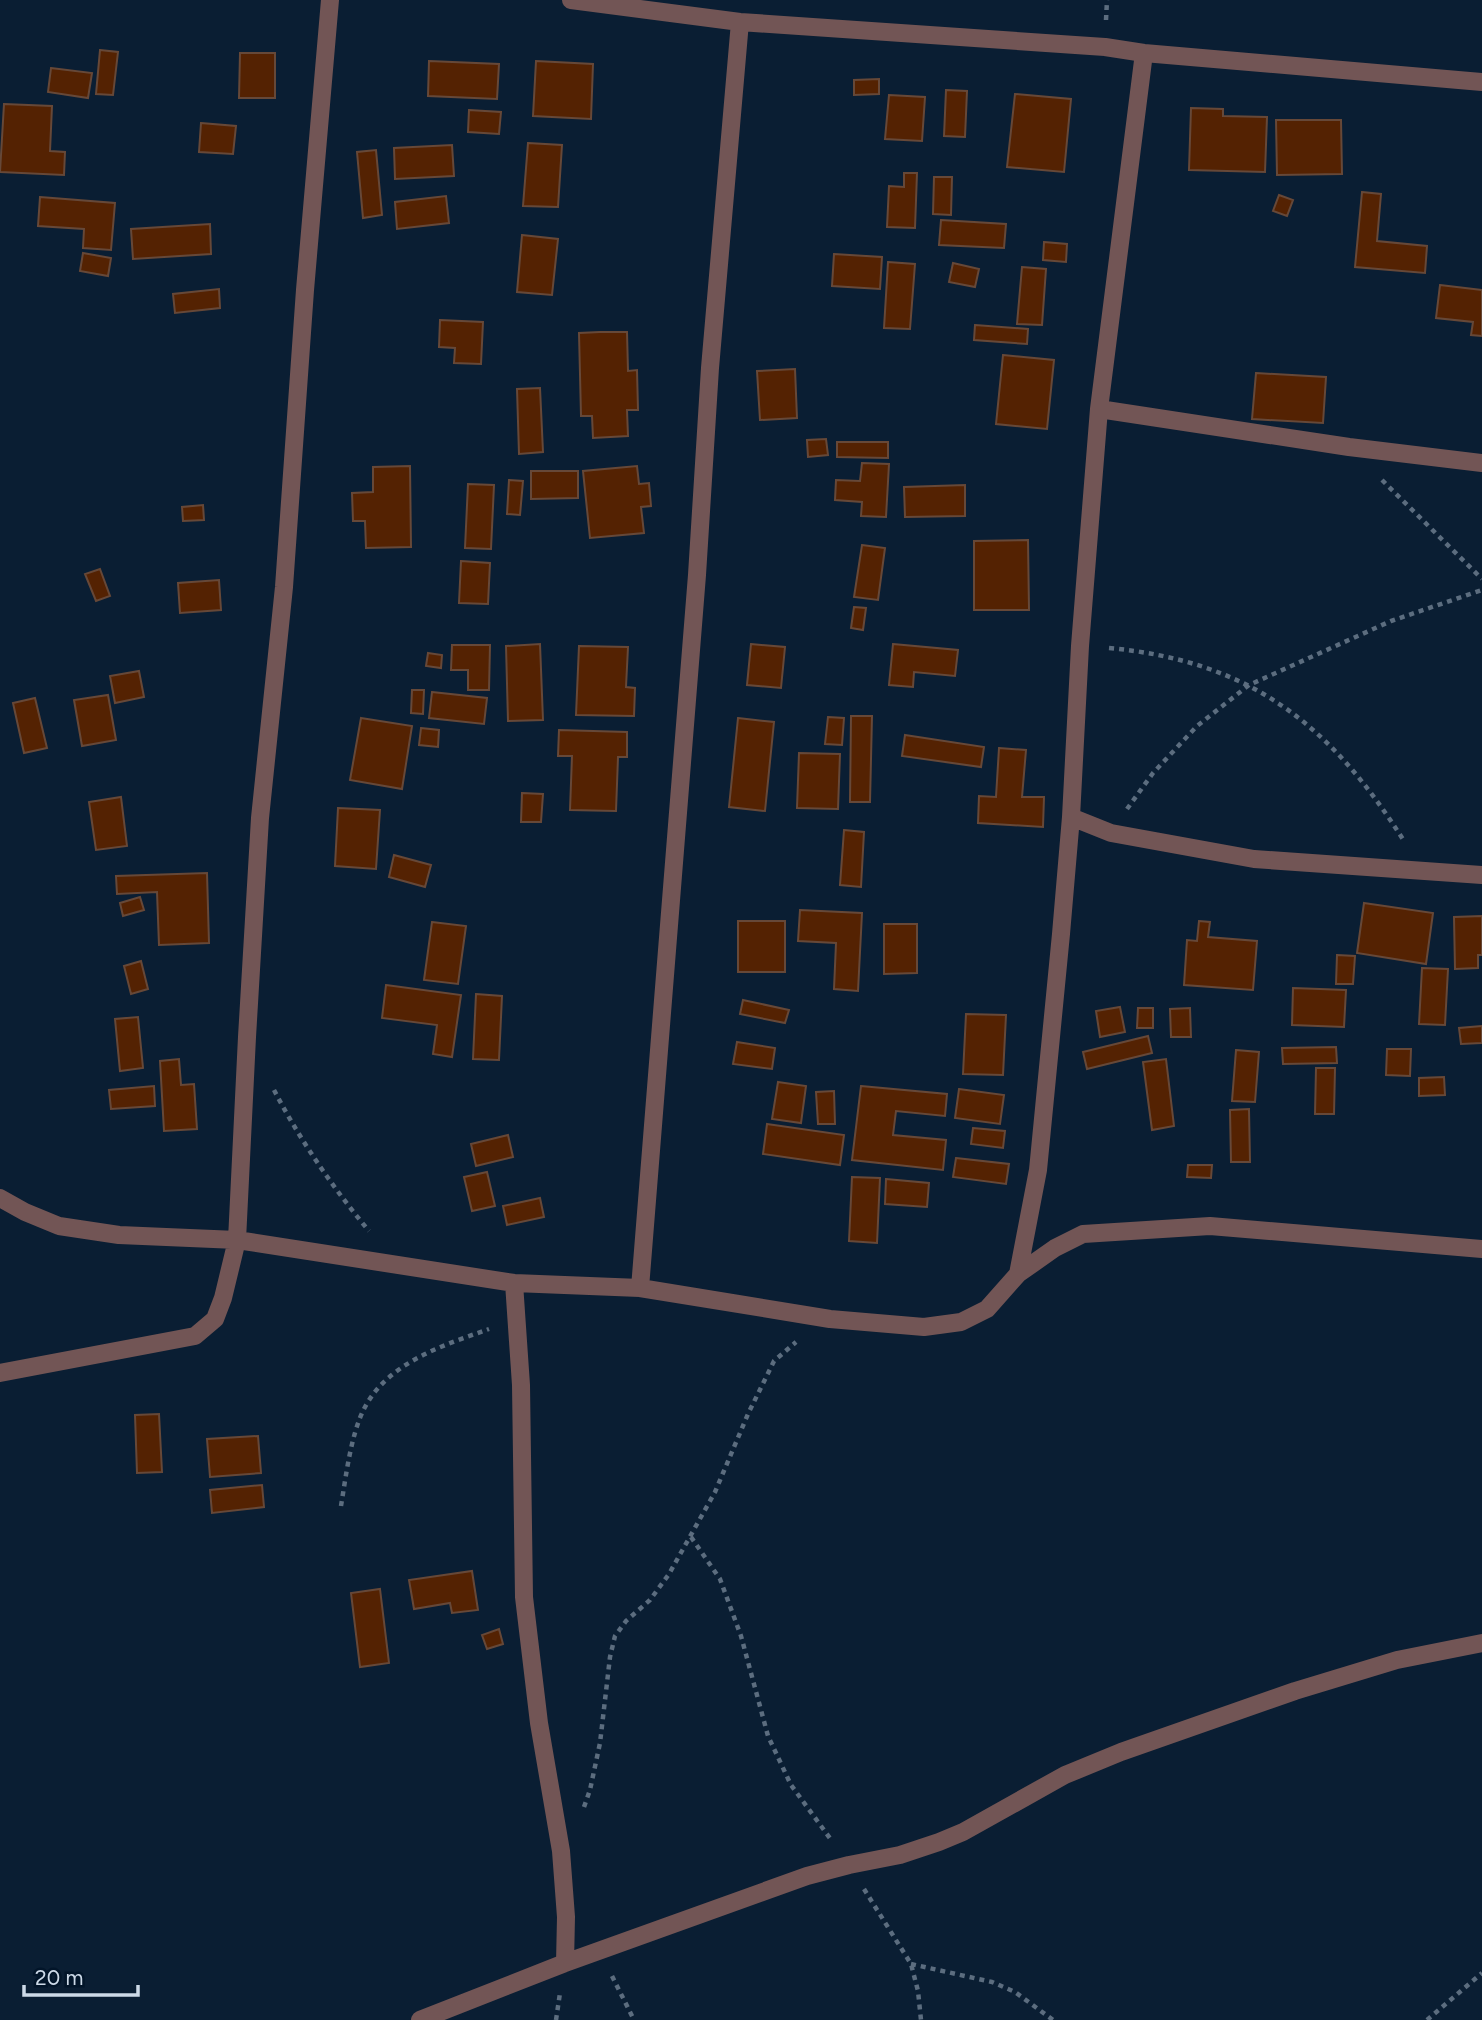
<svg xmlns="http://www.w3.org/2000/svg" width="1482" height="2020" viewBox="0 0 1482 2020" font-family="Figtree,sans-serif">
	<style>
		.building { fill: #542202; stroke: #664838; stroke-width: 2 }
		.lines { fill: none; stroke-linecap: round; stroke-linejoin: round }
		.path { stroke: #5c6d7f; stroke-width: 4.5; stroke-dasharray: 5 5; stroke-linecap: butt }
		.minor { stroke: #725555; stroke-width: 18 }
	</style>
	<rect width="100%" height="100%" fill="#0a1e33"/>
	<path class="building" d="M100,50L118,52L113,95L96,94Z
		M240,53H275V98H239Z
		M429,61L499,64L497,99L428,96Z
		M536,61L593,64L591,119L533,116Z
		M51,68L92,73L88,98L48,92Z
		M879,79V94L854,95V80Z
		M946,90L967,91L965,137L944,136Z
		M1015,94L1071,99L1064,172L1007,167Z
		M889,95L925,97L922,141L885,139Z
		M4,104L52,106L50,151L65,152L64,175L0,172Z
		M1191,108L1223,109V116L1267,117L1265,172L1189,170Z
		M469,110L501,112L499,134L468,132Z
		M1276,120H1341L1342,174L1277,175Z
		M201,123L236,126L233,154L199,152Z
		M528,143L562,145L558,207L523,206Z
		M452,145L454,176L395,179L394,148Z
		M376,150L382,215L363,218L357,152Z
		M904,173H917L915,228L887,227L889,186L904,187Z
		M934,177H952L951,215L933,214Z
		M1362,192L1381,194L1377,241L1427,246L1425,273L1355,267Z
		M1279,195L1293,200L1287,216L1273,211Z
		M446,196L449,223L397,229L395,202Z
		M40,197L115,203L111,250L83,248L84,229L38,226Z
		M941,220L1006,224L1004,248L939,245Z
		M210,224L211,254L133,259L131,229Z
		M522,235L558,239L552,295L517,292Z
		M1044,242L1067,244L1066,262L1043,260Z
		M83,253L111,258L108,276L80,271Z
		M834,254L882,257L880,289L832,286Z
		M888,262L915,264L910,329L884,328Z
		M953,263L979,269L975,287L949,282Z
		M1022,267L1046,269L1042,325L1017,324Z
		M1440,285L1482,290V336L1471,335L1473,322L1436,318Z
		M219,289L220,308L175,313L173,294Z
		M440,320L483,322L481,364L454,363L455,348L439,347Z
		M975,325L1028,329L1027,344L974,340Z
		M600,332H627L628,371L637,370L638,410H627L628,436L593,438L592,416H581L579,333Z
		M1003,355L1054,360L1047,429L996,424Z
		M795,369L797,418L760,420L757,371Z
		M1256,373L1326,377L1323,423L1252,419Z
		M540,388L543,452L519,454L517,389Z
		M826,439L828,455L808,457L807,440Z
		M837,442H888V458L837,457Z
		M862,463L889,464L886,517L861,516L862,502L835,500L836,480L860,481Z
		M410,466L411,547L366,548L365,521H353L352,493L373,492V467Z
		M637,466L639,484L649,483L651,506L641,507L644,533L590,538L583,471Z
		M531,471H578V498L531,499Z
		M509,480L523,481L520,515L507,514Z
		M468,484L494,485L491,549L465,548Z
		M965,485V516L905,517L904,487Z
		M203,505L204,520L183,521L182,507Z
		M1028,540L1029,610H974V541Z
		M862,545L885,548L878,600L854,597Z
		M461,561L490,563L488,604L459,603Z
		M100,569L110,596L96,601L85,574Z
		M219,580L221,610L180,613L178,583Z
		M854,607L866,608L863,630L851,628Z
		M540,644L543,720L508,721L506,646Z
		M751,644L785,647L781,688L747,685Z
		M893,644L958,650L955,676L914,672L913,687L889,685Z
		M452,645H490L489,690H468V670H451Z
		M579,646L628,647L626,687L635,688L634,716L576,715Z
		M428,653L442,655L441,668L426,666Z
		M139,671L144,697L115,703L110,676Z
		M412,690H424L423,714L411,713Z
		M432,692L487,698L484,724L429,718Z
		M108,695L116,740L82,746L74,700Z
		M35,698L47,748L24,753L13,703Z
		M851,716H872L870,802H850Z
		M828,717L844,718L842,745L825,744Z
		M361,718L412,726L402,789L350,780Z
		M738,718L774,722L765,811L729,807Z
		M421,728L439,730L438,747L419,745Z
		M559,730L627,732V757H618L616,811L570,810L572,756H558Z
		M905,735L984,747L981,767L902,756Z
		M999,748L1026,750L1022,797H1044L1043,827L978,823L979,796L996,797Z
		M799,753L840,754L838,809L797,808Z
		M522,793L543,794L541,822H521Z
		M121,797L127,846L96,850L89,802Z
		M338,808L380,810L376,869L335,866Z
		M844,830L864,832L861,887L840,885Z
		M394,855L431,865L425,887L389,877Z
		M207,873L209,943L159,945L157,892L117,894L116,876Z
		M140,897L144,910L123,916L120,903Z
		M1364,903L1433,913L1426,964L1357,953Z
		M800,910L862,913L858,991L834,989L836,943L798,941Z
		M1482,916V955H1478V968L1455,969L1454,917Z
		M738,921H785V972H738Z
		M1199,921L1210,922L1208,937L1257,941L1253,990L1184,985L1187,940L1197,941Z
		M432,922L466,926L458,984L424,980Z
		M884,924H917V973L884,974Z
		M1337,955L1355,956L1353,984H1336Z
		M141,961L148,989L131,994L124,966Z
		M1422,968L1448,969L1445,1025L1419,1024Z
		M386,985L461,995L452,1057L433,1054L437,1025L382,1018Z
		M1293,988L1346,990L1344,1027L1292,1025Z
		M476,994L502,996L499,1060L473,1059Z
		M743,1000L789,1010L785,1023L740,1014Z
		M1120,1007L1125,1032L1100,1037L1096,1011Z
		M1138,1008H1153V1028H1137Z
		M1190,1008L1191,1037H1171L1170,1009Z
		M966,1014L1006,1015L1003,1075L963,1074Z
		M138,1017L143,1068L120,1071L115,1019Z
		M1482,1026V1043L1461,1044L1459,1028Z
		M1148,1036L1152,1053L1087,1069L1083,1052Z
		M737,1042L775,1048L772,1069L733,1064Z
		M1336,1047L1337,1063L1283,1064L1282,1048Z
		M1387,1049H1411L1410,1076L1386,1075Z
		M1236,1050L1259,1052L1255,1102L1232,1101Z
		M179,1059L181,1085L194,1084L197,1129L164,1131L160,1061Z
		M1166,1059L1174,1126L1152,1130L1143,1062Z
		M1316,1068H1335L1334,1114H1315Z
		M1444,1077L1445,1095L1419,1096V1078Z
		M778,1082L806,1086L801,1123L772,1119Z
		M154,1086L155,1106L111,1109L109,1090Z
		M861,1086L947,1094L945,1116L896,1111L893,1135L946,1140L943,1170L852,1160Z
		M959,1089L1004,1095L1000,1124L955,1118Z
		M834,1091L835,1124H818L816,1092Z
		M1249,1109L1250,1162H1231L1230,1110Z
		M767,1124L844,1135L840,1165L763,1154Z
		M973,1128L1005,1131L1003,1148L971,1144Z
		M508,1135L513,1157L476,1166L471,1144Z
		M956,1158L1009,1164L1006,1184L953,1177Z
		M1188,1165H1212L1211,1178L1187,1177Z
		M487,1172L495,1206L472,1211L464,1177Z
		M852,1177L880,1178L877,1243L849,1241Z
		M886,1179L929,1183L927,1207L885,1204Z
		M540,1198L544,1217L507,1225L503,1206Z
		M159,1414L162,1472L137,1473L135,1415Z
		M258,1436L261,1473L210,1477L207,1439Z
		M262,1485L264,1507L212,1513L210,1490Z
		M472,1571L478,1610L452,1613L450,1603L414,1609L409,1580Z
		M380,1589L389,1663L360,1667L351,1593Z
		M499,1629L503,1644L487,1649L482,1635Z"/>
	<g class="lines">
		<path class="path" d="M1106,20L1107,0
			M1382,480L1482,579
			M1109,648C1250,661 1330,724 1404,841
			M1127,809L1153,773L1197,726L1249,685L1391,621L1482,590
			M274,1090C300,1140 333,1188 369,1231
			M341,1506C346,1476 351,1433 365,1407C389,1362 444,1345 489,1329
			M691,1537L720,1579L741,1636L768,1736L791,1785L832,1841
			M584,1807L590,1790L600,1743L610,1657L615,1636L626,1621L650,1600L669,1574L715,1492L748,1414L774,1361L796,1342
			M864,1889L911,1964L918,1991L921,2020
			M911,1964L992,1982L1015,1992L1053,2020
			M612,1976L634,2020
			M556,2020L560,1993
			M1427,2020L1482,1973"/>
		<path class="minor" d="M571,0L740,22L1105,47L1144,53L1482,82
			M1099,409L1349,447L1482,463
			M1071,817L1111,833L1254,859L1482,875
			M0,1198L25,1212L59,1226L119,1235L237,1240L514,1283L640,1288L830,1319L924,1327L961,1322L987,1309L1018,1274L1055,1248L1083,1234L1210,1226L1482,1249
			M1018,1274L1038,1170L1061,934L1071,817L1080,646L1099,409L1144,53
			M514,1283L521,1385L524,1597L539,1723L561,1851L566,1917L565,1963
			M640,1288L697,575L710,368L740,22
			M0,1373L195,1336L215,1319L223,1298L237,1240L247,1037L260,818L284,587L305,290L330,0
			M420,2020L565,1963L807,1876L849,1865L900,1855L939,1842L963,1832L1065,1775L1121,1752L1295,1691L1397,1660L1482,1643"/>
	</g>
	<path d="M24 1985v10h114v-10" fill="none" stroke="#cddae8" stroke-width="3.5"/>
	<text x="35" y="1985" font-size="21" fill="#cddae8" stroke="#021529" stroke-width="5" paint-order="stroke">20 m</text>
</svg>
